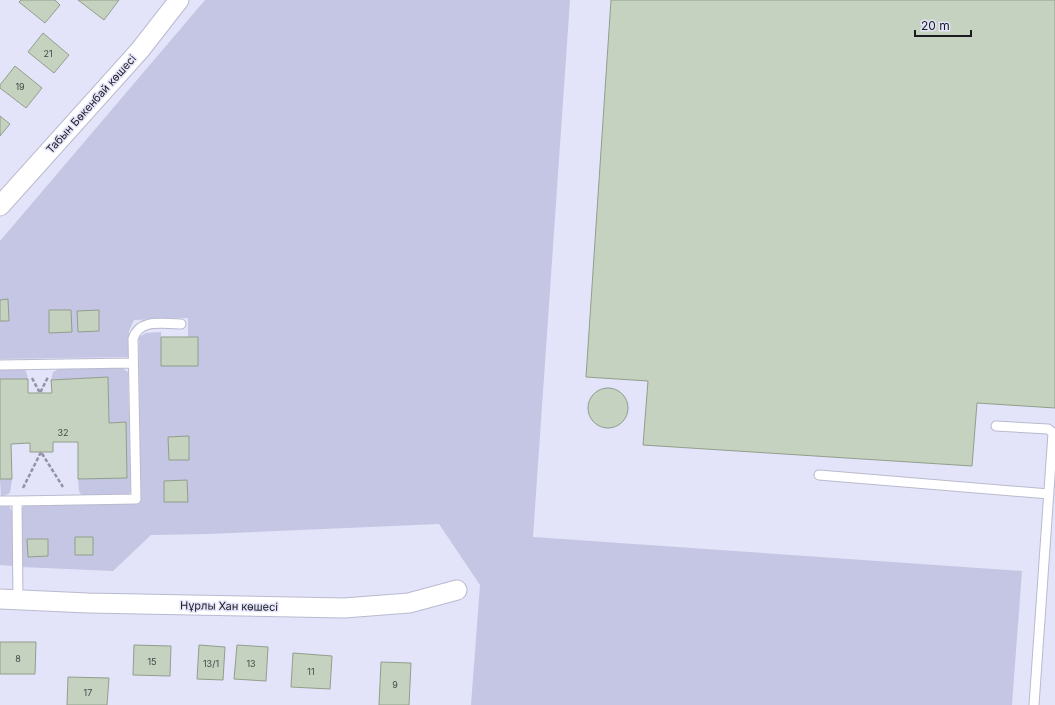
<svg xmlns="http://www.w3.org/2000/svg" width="1055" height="705" viewBox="0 0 1055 705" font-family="Inter,sans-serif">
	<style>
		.green { fill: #c5c6e3 }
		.building { fill: #c5d2bf; stroke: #929e8c }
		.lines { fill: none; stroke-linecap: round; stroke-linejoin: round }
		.lane-casing { stroke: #b9bacf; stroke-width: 11 }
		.street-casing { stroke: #b9bacf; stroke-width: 21 }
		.path { stroke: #9393a3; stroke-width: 2.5; stroke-dasharray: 4 2; stroke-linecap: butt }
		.lane { stroke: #fff; stroke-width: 9 }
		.street { stroke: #fff; stroke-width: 19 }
		.labels { text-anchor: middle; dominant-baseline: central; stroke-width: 3; stroke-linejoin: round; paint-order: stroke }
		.number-label { font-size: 9px; fill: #454848 }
		.street-label { font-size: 11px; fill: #1a1a21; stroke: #e3e3f9 }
	</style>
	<rect width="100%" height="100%" fill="#e3e3f9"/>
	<path class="green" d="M205,0H570L533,537L1022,571L1012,705H471L480,585L439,524L208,534L151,535L113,571L21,567L20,511L24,506L33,504L140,502L139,337L146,333L161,332V366H198L188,338V318L134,320L129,331V357L0,359V241Z
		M61,368H122L128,372L131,491L128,495L82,496L79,491L78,479L127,478L126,422L109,423L108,378L51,380L53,372Z
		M0,369H23L26,371L28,379H0Z
		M0,479H12L10,493L1,497Z
		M0,505L9,506L12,511L13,566L0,565Z"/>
	<path class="building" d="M21,0H55L60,5L45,23L19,2Z
		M78,0H119L104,20Z
		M611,0H1055V408L977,403L972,466L643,445L648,381L586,377Z
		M43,33L69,55L54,73L28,52Z
		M15,66L42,88L26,108L0,88V85Z
		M0,116L10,124L0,136Z
		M8,299L9,321H0V300Z
		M49,310H71L72,332L49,333Z
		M99,310V331L78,332L77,311Z
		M161,337H198V366H161Z
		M108,377L109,423L126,422L127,478L78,479V442H53V452H30V443L11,444L12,479H0V379H28V393H52L51,380Z
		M588 408a20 20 0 1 1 40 0a20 20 0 1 1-40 0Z
		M189,436V460H169L168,437Z
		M187,480L188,502H164V481Z
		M75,537H93V555H75Z
		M27,539H48V556L28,557Z
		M0,642H36L35,674H0Z
		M134,645L171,646L170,676L133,675Z
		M199,645L225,647L223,680L197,679Z
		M237,645L268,647L266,681L234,679Z
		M293,653L332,656L330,689L291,687Z
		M381,662L411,663L409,705H379Z
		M68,677L109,678L107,705H67Z"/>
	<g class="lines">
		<defs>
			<path id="lane" d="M0,365L133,363
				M996,426L1048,429L1053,433L1034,705
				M819,475L1049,494
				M0,501H17
				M18,600L17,501L136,499L133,339C139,318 163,324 181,324"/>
			<path id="street" d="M0,206L140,50L179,0
				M0,599L88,603L344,608L409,603L457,590"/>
		</defs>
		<use href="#lane" class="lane-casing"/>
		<use href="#street" class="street-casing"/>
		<path class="path" d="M32,378L40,393L48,377
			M23,488L41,452L63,487"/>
		<use href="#lane" class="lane"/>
		<use href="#street" class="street"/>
	</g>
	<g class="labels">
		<g class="number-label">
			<text x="48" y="53">21</text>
			<text x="20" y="86">19</text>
			<text x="63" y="432">32</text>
			<text x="18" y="658">8</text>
			<text x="152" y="661">15</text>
			<text x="211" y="663">13/1</text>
			<text x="251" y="663">13</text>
			<text x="311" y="671">11</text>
			<text x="395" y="684">9</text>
			<text x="88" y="692">17</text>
		</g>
		<g class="street-label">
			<text transform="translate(91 104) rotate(-48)">Табын Бөкенбай көшесі</text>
			<text transform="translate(229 606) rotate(1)">Нұрлы Хан көшесі</text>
		</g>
	</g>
	<path d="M915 30v6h56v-6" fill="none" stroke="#1a1a21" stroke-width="2"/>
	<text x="921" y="30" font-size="12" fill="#1a1a21" stroke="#e3e3f9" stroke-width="3" paint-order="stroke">20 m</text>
</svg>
